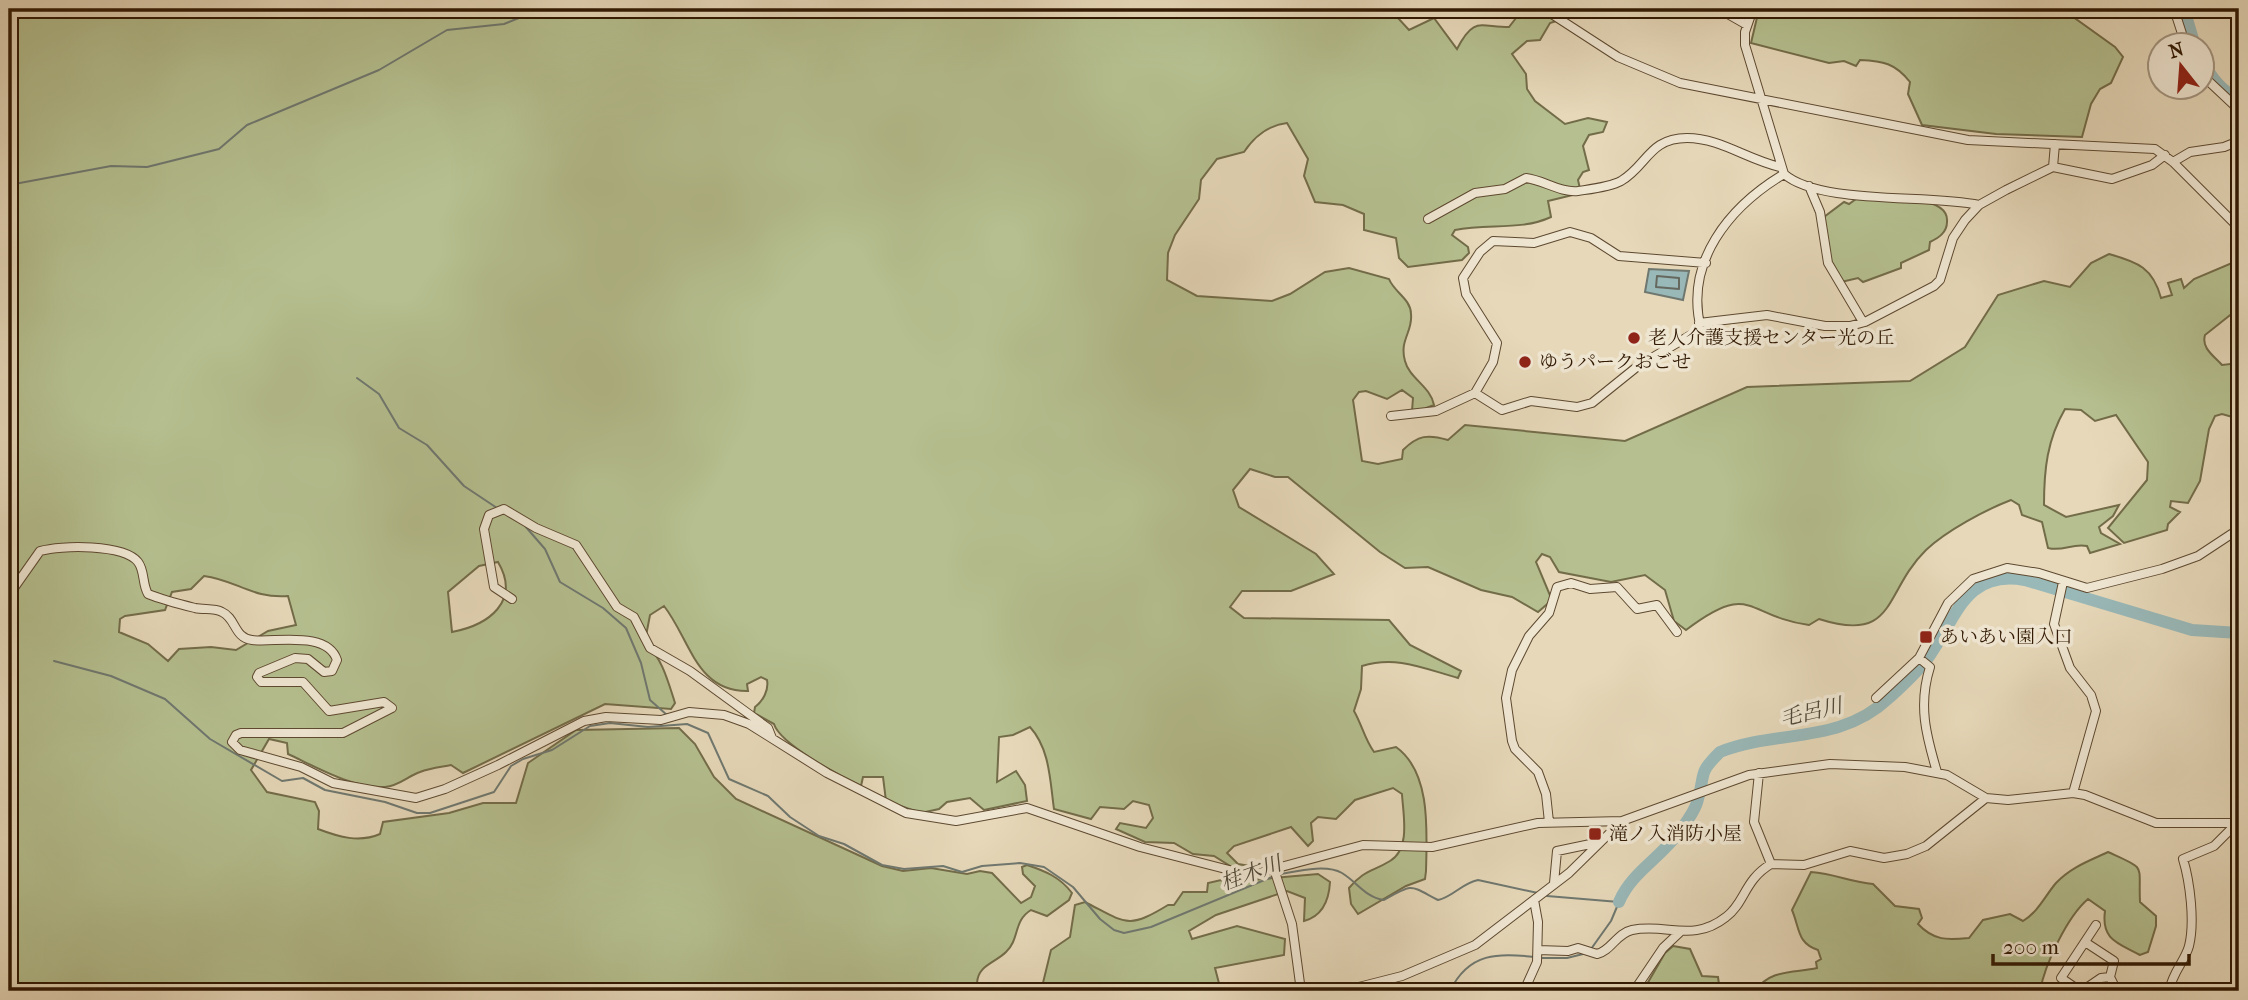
<svg xmlns="http://www.w3.org/2000/svg" width="2248" height="1000" viewBox="0 0 2248 1000" font-family="'IM FELL French Canon','Noto Serif JP',serif">
	<style>
		.green { fill: #b5bf8f; stroke: #736c49; stroke-width: 2; fill-rule: evenodd }
		.water { fill: #99b8b8; stroke: #6f7870; stroke-width: 2 }
		.lines { fill: none; stroke-linecap: round; stroke-linejoin: round }
		.shore { stroke: #65685e; stroke-width: 2 }
		.stream { stroke: #6f7870; stroke-width: 2 }
		.river { stroke: #99b8b8; stroke-width: 12 }
		.minor-casing { stroke: #5e4930; stroke-width: 10 }
		.minor { stroke: #efe6d2; stroke-width: 8 }
		.poi-dot { fill: #8f2418; stroke: #efe6d2; stroke-width: 2.5 }
		.labels { text-anchor: middle; dominant-baseline: central; stroke-width: 7; stroke-linejoin: round; paint-order: stroke }
		.poi-label { font-size: 19px; fill: #311903; stroke: #efe6d2; text-anchor: start }
		.water-label { font-size: 21px; font-style: italic; fill: #504939; stroke: #efe6d2 }
	</style>
	<rect width="100%" height="100%" fill="#e6d8b9"/>
	<filter id="stains"><feTurbulence type="fractalNoise" baseFrequency=".00286" numOctaves="4"/><feColorMatrix values="0 0 0 0 .2 0 0 0 0 .09 0 0 0 0 .02 0 0 0 .5 -.17"/></filter>
	<radialGradient id="worn" r=".72"><stop offset=".6" stop-color="#630" stop-opacity="0"/><stop offset="1" stop-color="#630" stop-opacity=".3"/></radialGradient>
	<path class="green" d="M9,9H1404L1397,17L1409,30L1434,18L1457,49C1474,16 1480,27 1509,27L1523,9L1537,11L1584,9L1585,12L1550,23L1540,40L1527,41L1512,54L1526,74L1527,89L1535,101L1565,124L1588,118L1607,122L1603,132L1589,135L1583,146L1589,170L1583,172L1578,180L1581,193L1548,201L1551,217C1521,231 1488,223 1455,230L1452,235L1468,247L1469,253L1462,260L1408,267L1399,258L1396,238L1364,230V214L1343,205L1315,202L1304,176L1308,159L1287,123C1269,125 1254,137 1244,152L1217,159L1201,180L1199,199L1175,235L1168,253L1167,280L1197,296L1272,301L1290,294L1325,272L1349,268L1389,279C1394,292 1411,299 1411,314C1413,332 1399,340 1405,361C1409,378 1431,387 1434,405L1426,408L1423,414L1412,411L1413,398L1402,390L1387,399L1366,391L1359,392L1353,400L1362,461L1378,464L1402,459L1403,450C1418,435 1428,434 1448,440L1465,425L1625,441L1747,387L1910,381L1965,347L1998,295L2044,281L2070,287L2091,263L2109,254C2138,262 2153,268 2161,298L2172,295L2168,283L2181,279L2184,288L2194,279L2239,260V308L2205,335C2201,348 2214,356 2222,365L2239,363V412L2236,418L2222,414L2215,416L2209,429L2200,481L2188,503L2171,501L2170,507L2180,512L2168,524L2167,530L2124,543L2108,528L2147,480L2148,462L2116,415L2095,421L2081,410L2065,409C2047,440 2044,470 2044,505L2066,517L2119,505L2113,516L2099,527L2101,533L2120,544L2090,553L2087,546C2072,543 2063,552 2048,548L2042,522L2022,515L2019,505L2011,500C1985,510 1946,531 1926,550C1883,592 1897,644 1819,619L1809,625C1745,616 1752,580 1686,630L1674,621L1665,590L1645,575L1611,582L1559,572L1550,557L1542,554L1536,562L1552,600L1538,612L1512,597L1481,590L1428,567L1405,568L1380,552L1288,477H1275L1250,469L1233,490L1239,507L1316,554L1334,574L1291,591H1242L1230,607L1244,618L1389,620L1410,645L1461,671L1458,678C1425,669 1397,655 1362,666L1361,689L1354,711C1362,725 1365,740 1374,752L1396,747C1431,772 1427,830 1426,871L1425,879L1406,886L1358,914L1351,904L1349,888C1364,870 1372,872 1390,861C1411,849 1403,814 1402,794L1393,788L1355,800L1336,819L1318,817L1311,823L1313,841L1308,846L1291,827L1234,846L1227,853L1238,864L1256,867L1257,871L1235,869L1214,856L1193,854L1174,843L1145,842L1116,829L1120,823L1146,828L1153,818L1149,805L1133,801L1124,809L1100,807L1091,819L1054,809C1050,781 1050,749 1030,727L1013,735L999,737L997,782L1016,771L1025,785L1027,801L984,810L970,798L947,802L939,809L921,813L886,801L883,777H863L861,786C840,776 780,744 774,724L754,713L755,707C763,701 769,690 767,680L761,677L747,684L748,691C696,692 690,639 664,606L650,615L645,641C663,661 667,678 675,703L671,709L605,704L463,773L451,765C441,767 430,768 420,772C408,776 399,786 385,787C354,789 316,767 288,754L287,743L269,739L251,770L267,792L315,802L319,811L318,829C339,837 359,843 380,834L383,822L449,813L483,803H516L528,763L576,730L679,728L695,744L714,777L736,799L882,866L903,871L931,868L967,874L980,871L992,873L1021,903L1031,897L1035,886L1023,874L1022,867L1027,865C1045,871 1060,877 1072,893L1069,900L1047,916L1031,910C1013,921 1020,939 1006,952C995,963 978,965 977,983L982,989L1005,988L1008,991H9ZM498,562C521,601 489,625 452,632L448,592L479,566ZM204,576C236,580 253,599 288,596L296,625L268,631L236,650L211,647L179,649L168,661L148,644L119,632L120,619L125,616L165,610L172,592L191,589Z
		M1759,9H2062L2115,47L2123,57L2111,83L2100,89L2091,104L2082,137L1996,134L1922,125L1908,94L1910,82C1895,63 1883,61 1860,60L1856,66L1844,61L1829,63L1751,43Z
		M1856,199C1876,199 1950,192 1947,222C1947,233 1938,238 1930,242L1929,250L1901,263V268L1863,282L1858,278L1841,282L1828,254L1824,217L1844,202L1849,204Z
		M2108,852C2148,870 2138,863 2140,902L2156,916V926L2148,952L2140,955C2118,943 2101,940 2105,911L2088,899C2067,917 2045,964 2040,991H1756C1768,969 1796,973 1817,968L1816,962L1821,959L1818,950C1797,943 1800,929 1792,910L1811,872C1836,874 1850,882 1873,884L1895,906L1919,909L1922,918L1918,924C1934,941 1947,940 1969,938L1983,920L2010,914L2023,921C2038,912 2045,896 2056,883C2071,867 2089,861 2108,852Z
		M1318,874L1330,882C1329,900 1323,916 1304,921L1305,898L1287,891L1216,915L1189,931L1192,939L1237,926L1285,939L1284,955L1215,968L1221,991H1041L1051,950L1070,937L1075,905L1085,902C1126,923 1127,930 1168,905H1174L1183,892H1207L1208,883L1221,880L1233,888L1240,881Z
		M1673,946L1690,949L1702,976L1718,977L1720,991H1643L1665,953Z"/>
	<path class="water" d="M1649,269L1689,271L1683,300L1645,292Z"/>
	<g class="lines">
		<path class="shore" d="M1657,276L1679,278V289L1656,287Z"/>
		<path class="stream" d="M9,185L111,166L147,167L219,149L247,125L379,70L447,30L504,24L541,9
			M357,378L379,394L399,428L427,445L464,486L497,508
			M525,526L545,549L560,582L603,608L626,628L641,663L650,700L667,715
			M54,661L111,676L165,699L210,739L282,781L303,778L325,790L385,802L417,813H430L494,792L511,766L523,759L552,750L590,726L610,723L648,727L687,724L708,733L729,779L768,796L790,817L819,836L844,844L882,865L904,869L943,866L962,872L982,866L1020,863L1044,867L1073,887L1100,919L1114,930L1124,933L1151,927L1272,877
			M1281,874C1298,871 1326,864 1342,873C1357,882 1366,898 1384,900C1414,883 1409,885 1438,900C1453,897 1462,883 1478,880L1538,893
			M1547,896L1619,902L1611,921L1591,949
			M1540,958H1567L1583,954
			M1450,991C1469,952 1498,953 1535,957"/>
		<path class="river" d="M2184,9L2195,46
			M2202,61C2211,76 2222,93 2239,98
			M1619,902C1632,871 1664,856 1682,828C1688,820 1696,809 1698,799C1706,772 1697,775 1720,752C1778,729 1839,745 1889,698C1903,685 1919,671 1930,655C1956,618 1966,569 2025,580L2192,630L2239,633"/>
		<defs>
			<path id="minor" d="M1544,9L1618,57L1680,83L1968,140L2155,149L2173,162L2239,228
				M1719,9L1747,25
				M1753,9L1745,32V45L1784,174C1820,205 1928,194 1979,205
				M2174,9L2186,46
				M2202,75L2235,106L2239,130
				M2173,162L2190,152L2224,147L2239,141
				M2053,167L2055,144
				M1809,186L1820,212L1828,263L1863,322
				M1428,219L1475,193L1505,189L1526,178C1543,180 1561,193 1578,191C1591,189 1610,187 1621,181C1647,166 1649,138 1687,138C1720,138 1748,160 1780,167
				M1699,323L1767,315L1825,326H1850L1865,322L1934,286L1940,280L1953,238L1965,220L1979,205L2006,190L2053,167L2112,179L2152,165L2165,155
				M1475,393L1493,362L1497,343L1466,294L1463,278L1480,252L1493,241L1534,243L1570,232L1591,238L1619,256L1706,263
				M1391,416L1436,411L1475,393L1502,410L1531,401L1577,407L1592,403L1638,366L1701,329C1684,262 1729,207 1784,174
				M2063,582L2054,624L2070,668L2091,695L2096,711L2073,793
				M9,595L40,551C61,545 124,544 138,562C145,571 142,584 148,594C163,600 179,604 195,608C204,610 214,608 222,612C236,618 234,638 252,640C274,643 327,630 337,660L332,671L324,672L308,659L295,658L259,673L257,677L261,682H303L329,711L384,702L392,708L343,733H241L236,735L232,742L240,750L301,767L333,783L416,798L445,789L498,765L584,721L606,717L661,720L689,712L724,715L749,724L827,773L906,813L956,821L1027,808L1140,847L1241,873L1255,874L1363,845L1432,847L1538,823L1622,821
				M512,599L494,587L484,529L489,515L504,509L536,528L576,545L617,607L634,617L650,648L690,671L768,728L772,738
				M1919,658L1930,667C1918,705 1926,735 1937,772
				M1876,698L1919,658L1948,603L1973,579L2007,568L2039,573L2087,588L2162,569L2198,556L2239,529
				M1759,773L1754,822L1771,864
				M1549,822L1546,794L1538,772L1515,749L1512,741L1506,698L1512,670L1529,636L1549,613L1557,587L1571,583L1590,589L1617,587L1637,609L1657,605L1677,632
				M1274,869L1292,924L1301,991
				M1554,883L1557,851L1600,842
				M2085,942L2114,961L2110,977L2117,991
				M1538,950L1568,951L1578,948L1597,954C1611,951 1617,933 1632,930C1667,923 1693,943 1726,917C1745,903 1744,880 1771,864L1804,865L1850,851L1884,858L1907,854L1926,846L1986,798
				M1343,991L1402,976L1475,945L1569,873L1622,821L1749,775L1830,764L1905,767L1947,775L1986,798L2008,800L2073,793L2085,795L2156,823H2239
				M1524,991L1537,962L1538,922L1534,900
				M1634,991L1663,948L1680,932
				M2080,991L2061,978L2096,925
				M2082,991L2101,978L2110,977
				M2169,991C2173,971 2185,961 2189,946C2195,922 2190,882 2183,859L2214,846L2237,823"/>
		</defs>
		<use href="#minor" class="minor-casing"/>
		<use href="#minor" class="minor"/>
	</g>
	<g class="poi-dot">
		<circle cx="1634" cy="338" r="7"/>
		<circle cx="1525" cy="362" r="7"/>
		<rect x="1919" y="630" width="14" height="14" rx="3.5"/>
		<rect x="1588" y="827" width="14" height="14" rx="3.5"/>
	</g>
	<g class="labels">
		<g class="poi-label">
			<text x="1648" y="338">老人介護支援センター光の丘</text>
			<text x="1539" y="362">ゆうパークおごせ</text>
			<text x="1940" y="637">あいあい園入口</text>
			<text x="1609" y="834">滝ノ入消防小屋</text>
		</g>
		<g class="water-label">
			<text transform="translate(1811 712) rotate(-13)">毛呂川</text>
			<text transform="translate(1251 873) rotate(-20)">桂木川</text>
		</g>
	</g>
	<rect width="2248" height="1000" fill="none" stroke="#e6d8b9" stroke-width="35"/>
	<rect x="10" y="10" width="2227" height="979" fill="none" stroke="#311903" stroke-width="3.5"/>
	<rect x="18" y="18" width="2213" height="965" fill="none" stroke="#311903" stroke-width="2"/>
	<g transform="translate(2181 66) rotate(343)"><circle r="33" fill="#efe6d2" stroke="#a3947f" stroke-width="2"/>
	<path d="M0-5L12 26L0 18L-12 26Z" fill="#8f2418"/>
	<text y="-10" font-size="19" font-weight="bold" text-anchor="middle" fill="#311903">N</text>
	</g>
	<path d="M1993 954v10h196v-10" fill="none" stroke="#311903" stroke-width="3.5"/>
	<text x="2003" y="954" font-size="21" fill="#311903" stroke="#efe6d2" stroke-width="5" paint-order="stroke">200 m</text>
	<rect width="100%" height="100%" filter="url(#stains)"/>
	<rect width="100%" height="100%" fill="url(#worn)"/>
</svg>
